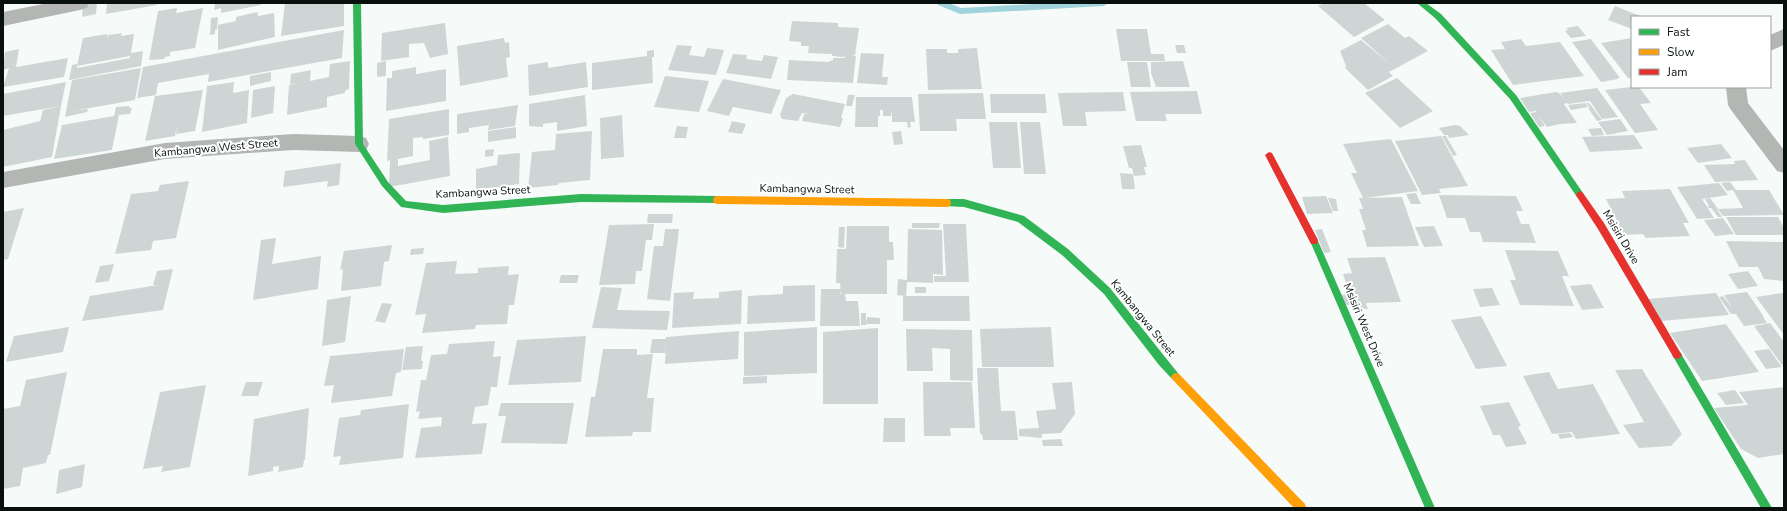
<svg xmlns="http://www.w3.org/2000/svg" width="1787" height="511" viewBox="0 0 1787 511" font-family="'Nunito Sans',sans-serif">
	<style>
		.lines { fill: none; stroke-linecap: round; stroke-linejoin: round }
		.stream { fill: #a1d3dc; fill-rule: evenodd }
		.building { fill: #ced6d5 }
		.street { fill: #b4b6b4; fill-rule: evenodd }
		.fast { fill: #30b455; fill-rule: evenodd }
		.slow { fill: #ff9f0a; fill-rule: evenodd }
		.jam { fill: #e5322d; fill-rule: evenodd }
		.labels { text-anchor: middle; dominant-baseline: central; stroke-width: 4; stroke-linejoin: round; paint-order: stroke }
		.street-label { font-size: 11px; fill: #08110d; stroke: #fff }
	</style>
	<rect width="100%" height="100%" fill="#f6fbf9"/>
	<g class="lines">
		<path class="stream" d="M937,3H949L961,8L1050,3H1108L1104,6L960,14L938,5Z"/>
	</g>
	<path class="building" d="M93,3H97L96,14L82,17L83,5Z
		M111,3H157V5L106,14L107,4Z
		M215,3H261V5L221,13V8L214,10Z
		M285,3H344V26L281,36Z
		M1324,3H1364L1385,20L1354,37L1318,6Z
		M1615,6L1643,17H1632V29L1608,20Z
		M177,8L176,13L203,8L195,48L170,52V56L165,57L164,59L149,60L158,11Z
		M257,12L258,16L274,13L275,37L218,50V25L236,21V17Z
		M218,17L217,29L215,30V34L210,35L211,18Z
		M792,21L838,23V27L859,28L855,55H851L856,56L853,83L787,80L789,60L828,62L833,60V58H844L845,55L843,57L832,56V54L808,53L809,46H801V42L789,41Z
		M445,23L448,54L430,58L424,43L409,44V57L381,61L382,33Z
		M1388,24L1405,38L1409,36L1428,51L1389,72L1393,76L1368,90L1345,68L1346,66L1340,51L1361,40L1390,64L1361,38Z
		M1578,26L1586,36L1571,38L1565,31L1568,30L1566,28Z
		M1116,29H1147L1151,54H1164L1165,61H1121Z
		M344,30L342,58L208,82L209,74L158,83L156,95L137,98L143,67Z
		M122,33L121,36L134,34L131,53L143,51L141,66L69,80L72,65L77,64V68L130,58V56L77,66L83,38L107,34V39L108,35Z
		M504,38L505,43L509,42L510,57L506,58L508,77L460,86L457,46Z
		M1632,38V78H1628L1601,43Z
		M1521,39L1526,46L1560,42L1584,76L1513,85L1491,50L1505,49L1501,42Z
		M1591,39L1620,78H1617L1618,79L1601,82L1572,42Z
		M677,45L692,46L689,55L704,57L707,48L724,50L716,75L668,70Z
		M1175,45H1184L1186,53H1177Z
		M977,48L982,89L928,90L926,49H947V53H958V49Z
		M19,49L16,67L68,58L64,77L3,87L9,68L3,70L5,52Z
		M654,50V57H652L653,83L592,90V63L647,56V51Z
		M861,53L884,54L882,77H888L887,85L857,83Z
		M733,54L747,55L746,59L762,61L764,55L778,57L771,79L726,73Z
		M350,61L349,89L345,91V93L327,97V107L287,115L289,85L300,83L290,84L291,74L311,70L310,81L329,77L330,64Z
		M386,61V76L377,77V63Z
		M1183,61L1190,87H1156L1151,73V62Z
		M548,62V68L586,62L588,87L529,96L528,65Z
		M1127,62H1147L1151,87H1131Z
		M416,67V74L446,69V101L386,111L387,78H392V71Z
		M141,68L135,100L73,111L88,109L87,112L65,117L72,80Z
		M271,72V81L250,86V76Z
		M665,76L709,81L699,112L654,107Z
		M1397,78L1433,111L1400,128L1365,93Z
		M723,79L781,90L771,114L733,107L729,116L707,111Z
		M66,82L61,106L3,116V94Z
		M234,82L233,93L249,90L247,123L202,132L207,86Z
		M275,86L273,113L251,118L253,90Z
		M1631,87H1639L1651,103L1640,104L1658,130L1635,133L1605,90Z
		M1597,88L1618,117L1602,119L1590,101L1568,104L1567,103L1564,104L1577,123L1560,124L1547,127L1539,116L1545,126L1539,127L1530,113L1537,112L1536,111L1529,112L1520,98L1556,92L1559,93L1565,100L1560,93Z
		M203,90L195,131L176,134L177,126L175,136L145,141L155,96Z
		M1197,91L1202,114H1165L1167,121H1136L1130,92Z
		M1123,92L1126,111L1085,112L1087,126H1063L1058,93Z
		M983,93L986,119H956L957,131H920L918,94Z
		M793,94L845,104L841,118H843L840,127L802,121L804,114H811L802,113L798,121L782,119L780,115L786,98Z
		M990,94H1045L1047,113H991Z
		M585,95L587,126L557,131V122L543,124V127L529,126V104Z
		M848,95H855L852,106H846Z
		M856,97H877V110V97H912L915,122H910L911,127L908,128L907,122H892V110L891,116H883V110H880V116H878V127H855Z
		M1585,103L1588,107L1571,110L1568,105Z
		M1586,103H1589L1602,120L1597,121L1588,108H1590Z
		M518,105L515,126L488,130L489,125L469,128V132L457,134V114Z
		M61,106L52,157L3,167V130L40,121L43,110Z
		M130,106L129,108H132L130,114L119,115L112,150L54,159L62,125L114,116L116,107Z
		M449,109V135L423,139V137L413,138V156L398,159V166L430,160L429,141L448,137L450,176L389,187L390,160L387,161L389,119Z
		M622,115L624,157L601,159L600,118Z
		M1620,119L1628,131L1607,135L1598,122Z
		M732,121L746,124L742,134L728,132Z
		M989,122H1017L1021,168H993Z
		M1020,122H1040L1046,174H1024Z
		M1455,125L1460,126L1469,135L1449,138L1448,135H1444L1439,128Z
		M677,126L688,127L686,138H674Z
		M516,127V138L488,142V131Z
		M1601,128L1604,135L1592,136L1588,129Z
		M592,131L590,180L559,183L558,185L528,188L532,152L555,150L556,134Z
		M901,131L903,144L894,145L892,132Z
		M1634,135L1643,149L1590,152L1582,137Z
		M1441,136L1468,186L1439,189L1441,193L1422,195L1395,141Z
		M1442,136H1446L1457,155L1453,156Z
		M1391,139L1418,191L1365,198L1402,197L1419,246L1367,247L1362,230H1366L1359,209H1363L1359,198H1363L1351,173H1357L1343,144Z
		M1721,144L1732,158L1698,163L1687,148Z
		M1141,145L1147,167H1144L1146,175L1134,176L1132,168H1129L1123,146Z
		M494,149L493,156L485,157V150Z
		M520,153L519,184L476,190V169L497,165L498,155Z
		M1745,160L1758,180L1715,182L1704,165L1735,164L1734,161Z
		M341,163L339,185L327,187L328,181L283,187L285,171Z
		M1120,173L1133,174L1135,189H1122Z
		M189,181L176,238L153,241L151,250L115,254L131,194L158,191L160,185Z
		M1730,182L1736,190H1769L1784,215L1723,216L1718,209L1743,208L1733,190L1727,191L1721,183Z
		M1719,183L1728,195L1702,199L1714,218L1697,219L1677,187Z
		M1670,189L1689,223H1683L1690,236L1646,238L1643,234L1624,235L1606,199L1625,198L1622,191Z
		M1416,193L1421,204H1411L1406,194Z
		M1439,195L1516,196L1523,211H1516L1521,224H1529L1536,243L1483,242L1480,232H1470L1465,218H1447Z
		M1326,196L1333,213L1307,214L1302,197Z
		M1328,198L1336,199L1338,211H1333Z
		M1710,198L1718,209H1717L1722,217H1718L1711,208H1709L1707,206H1709L1705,199Z
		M24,208L8,259L3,260V212Z
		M648,214H673L672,223H647Z
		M1726,217H1778L1784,228V235H1736Z
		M1723,218L1734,234L1715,236L1704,220Z
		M912,223H940L939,228H912Z
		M654,224L652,240H646L642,271H636L635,284L599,285L609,225Z
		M943,224H966L969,282H934V276H946Z
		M847,226H889V242H893L894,260H887V294H841L840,283H836L837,249H846Z
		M1434,226L1443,246L1424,247L1415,227Z
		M839,227H845L844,248L838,247Z
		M665,229H679L677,246H663Z
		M908,229L942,230L943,275L933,274V283L907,282L906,296L897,295L898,279L907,280Z
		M1322,229L1331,252L1324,253L1315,230Z
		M276,238L272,264L321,256L318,289L253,300L261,240Z
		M1726,241L1784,242V281L1764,279L1758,267H1739Z
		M392,245L389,261L384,262L381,286L341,291L343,269L340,270L344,251Z
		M654,246H677L670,301L647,299Z
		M424,248L423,254L410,255L411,249Z
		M1505,250L1558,251L1569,276H1562L1574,306L1520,305L1510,280H1516Z
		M1385,257L1401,302L1366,303L1368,309H1358L1356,305H1343L1340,295L1350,294L1343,274L1352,273L1347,258Z
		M457,261L455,274L478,273V268L509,266L508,275L519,274L514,305H509L507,324L476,325L475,329L422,333L426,314L415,315L426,263Z
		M114,264L109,281L95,283L100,266Z
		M173,269L163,310L82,321L90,296L158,285H153L157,271Z
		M1748,271L1758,286L1738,289L1728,274Z
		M561,275H579L577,283H559Z
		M1591,284L1604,308L1582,310L1570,286Z
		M815,285V321L747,324L748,296L783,294V286Z
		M601,287L622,288L617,310L670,311L667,330L592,328Z
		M915,287H926V293H915Z
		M1492,288L1500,305L1480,307L1473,289Z
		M821,289H841L840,294H845L846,301H858L860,326H820Z
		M742,290L741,324L672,328L674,293L694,292L693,299L719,298V292Z
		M1747,292L1764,317H1763L1767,323L1744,326L1736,314H1731L1719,297L1723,296L1732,308L1724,295Z
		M1716,293L1729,315L1661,321L1648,299Z
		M1782,293L1784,295V335L1756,297Z
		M351,296L345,342L322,346L327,300Z
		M903,296H969L970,321H903Z
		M382,303L392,304L385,323L375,321Z
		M861,313H866V325H861Z
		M1481,316L1507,366L1476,369L1451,320Z
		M867,317L880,318V324H866Z
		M1770,323L1784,342V364L1782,365L1754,326Z
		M1726,324L1759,372L1702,381L1670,333Z
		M69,327L63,352L6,362L14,336Z
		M817,327V373L744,376V332Z
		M1051,327L1054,367H982L980,329Z
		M878,328V404H823V332Z
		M906,329L972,330L973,381L950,380V349L932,348L933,371H907Z
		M739,331L738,359L665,364L666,337Z
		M586,336L581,382L508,385L517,340Z
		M652,339H666L665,353H650Z
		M495,341L493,357L501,356L497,387H491L488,405L475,407L472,424L487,423L482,454L415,458L421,428L441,426L442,417L418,419L420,411L416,412L421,380H426L431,355L447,354L449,344Z
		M423,346L421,361H423L422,369L402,370L406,347Z
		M404,349L401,372L396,373L392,396L331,403L334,385L324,386L330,356Z
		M603,349H637V355L653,354L647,398H654L651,432H633L632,436L585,437L591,397H595Z
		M1769,349L1782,367L1766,369L1754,351Z
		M977,368H998L1001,411H1015L1018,440H983L982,434H980Z
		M1642,369L1682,434L1671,446L1639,448L1623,425L1644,422L1615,370Z
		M67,372L50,455H48L46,463L23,468L20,486L3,489V409L20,406L26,380Z
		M1549,372L1558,389L1593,384L1620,434L1576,439L1572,432L1552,434L1523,376Z
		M767,376V383L743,384V377Z
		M246,382H263L258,396H241Z
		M923,382H972L975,428H950L951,436H924Z
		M1072,382L1075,414L1061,433L1042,434V438L1019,436V429L1039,428L1036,411L1056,409L1052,383Z
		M206,385L190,467L161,472L163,466L143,469L160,392Z
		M1784,387V454L1758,458L1741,449L1714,408L1748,405L1739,392Z
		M1735,390L1744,403L1726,405L1717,393Z
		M1509,402L1521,426L1518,427L1527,444L1506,447L1500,435H1493L1480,406Z
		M501,403H574L567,444L501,443L506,416H498Z
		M409,404L403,458L339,465L341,456L333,457L339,418L360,415L361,410Z
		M309,408L305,460H304L303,467L278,472L279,466L273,467V471L248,476L254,419Z
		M884,418H905V442H883Z
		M1570,433L1573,437L1560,439L1558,434Z
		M1061,439L1063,446H1043L1042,440Z
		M85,464L82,487L56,494L59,470Z"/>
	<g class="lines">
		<path class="street" d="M48,3H89L87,8L80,10L3,26V12Z
			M1784,29V45L1770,51V35Z
			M1726,87H1746L1748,103L1784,150V173L1777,171L1731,110L1728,105Z
			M293,134L359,136L366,138L369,144L366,150L359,152L293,150L165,159L3,188V172L165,143Z"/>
		<path class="fast" d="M353,3H361L363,144L388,182L406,201L443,205L581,194L717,196L720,197L721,200L720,203L581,202L443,213L401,207L382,186L355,144Z
			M1417,3H1426L1441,14L1516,95L1583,193L1584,195L1583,197H1577L1510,99L1435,18Z
			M947,199H964L1024,216L1068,249L1110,288L1181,377L1179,380L1176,381L1173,380L1159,365L1104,294L1062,255L1018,222L964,207L944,206L943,203L944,200Z
			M1314,237L1317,238L1318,241L1435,508H1425L1310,241L1311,238Z
			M1677,351L1680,352L1772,508H1761L1674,358L1672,355L1674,352Z"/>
		<path class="slow" d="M717,196L947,199L950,200L951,203L950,206L947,207L717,204L714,203L713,200L714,197Z
			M1176,373L1179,374L1305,504L1306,508H1294L1173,380L1171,377L1173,374Z"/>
		<path class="jam" d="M1269,152L1272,153L1317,238L1318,241L1317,244H1311L1265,155Z
			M1580,191L1583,193L1604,223L1680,352L1682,355L1680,358L1677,359L1674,358L1598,229L1577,197L1576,195L1577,193Z"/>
	</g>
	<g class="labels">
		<g class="street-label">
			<text transform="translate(216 148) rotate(-5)">Kambangwa West Street</text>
			<text transform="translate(807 189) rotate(1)">Kambangwa Street</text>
			<text transform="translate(483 192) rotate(-3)">Kambangwa Street</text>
			<text transform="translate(1621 237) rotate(59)">Msisiri Drive</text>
			<text transform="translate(1143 318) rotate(51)">Kambangwa Street</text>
			<text transform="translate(1364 325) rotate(67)">Msisiri West Drive</text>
		</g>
	</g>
	<rect width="1787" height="511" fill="none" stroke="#08110d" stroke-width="8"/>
	<rect x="1631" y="16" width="140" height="72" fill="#ffffff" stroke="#9ca09e"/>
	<rect x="1639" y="29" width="20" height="6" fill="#30b455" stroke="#9ca09e"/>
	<text x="1667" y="36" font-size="12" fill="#08110d">Fast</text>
	<rect x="1639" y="49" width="20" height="6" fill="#ff9f0a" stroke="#9ca09e"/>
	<text x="1667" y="56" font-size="12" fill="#08110d">Slow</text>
	<rect x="1639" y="69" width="20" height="6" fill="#e5322d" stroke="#9ca09e"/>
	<text x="1667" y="76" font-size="12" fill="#08110d">Jam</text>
</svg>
